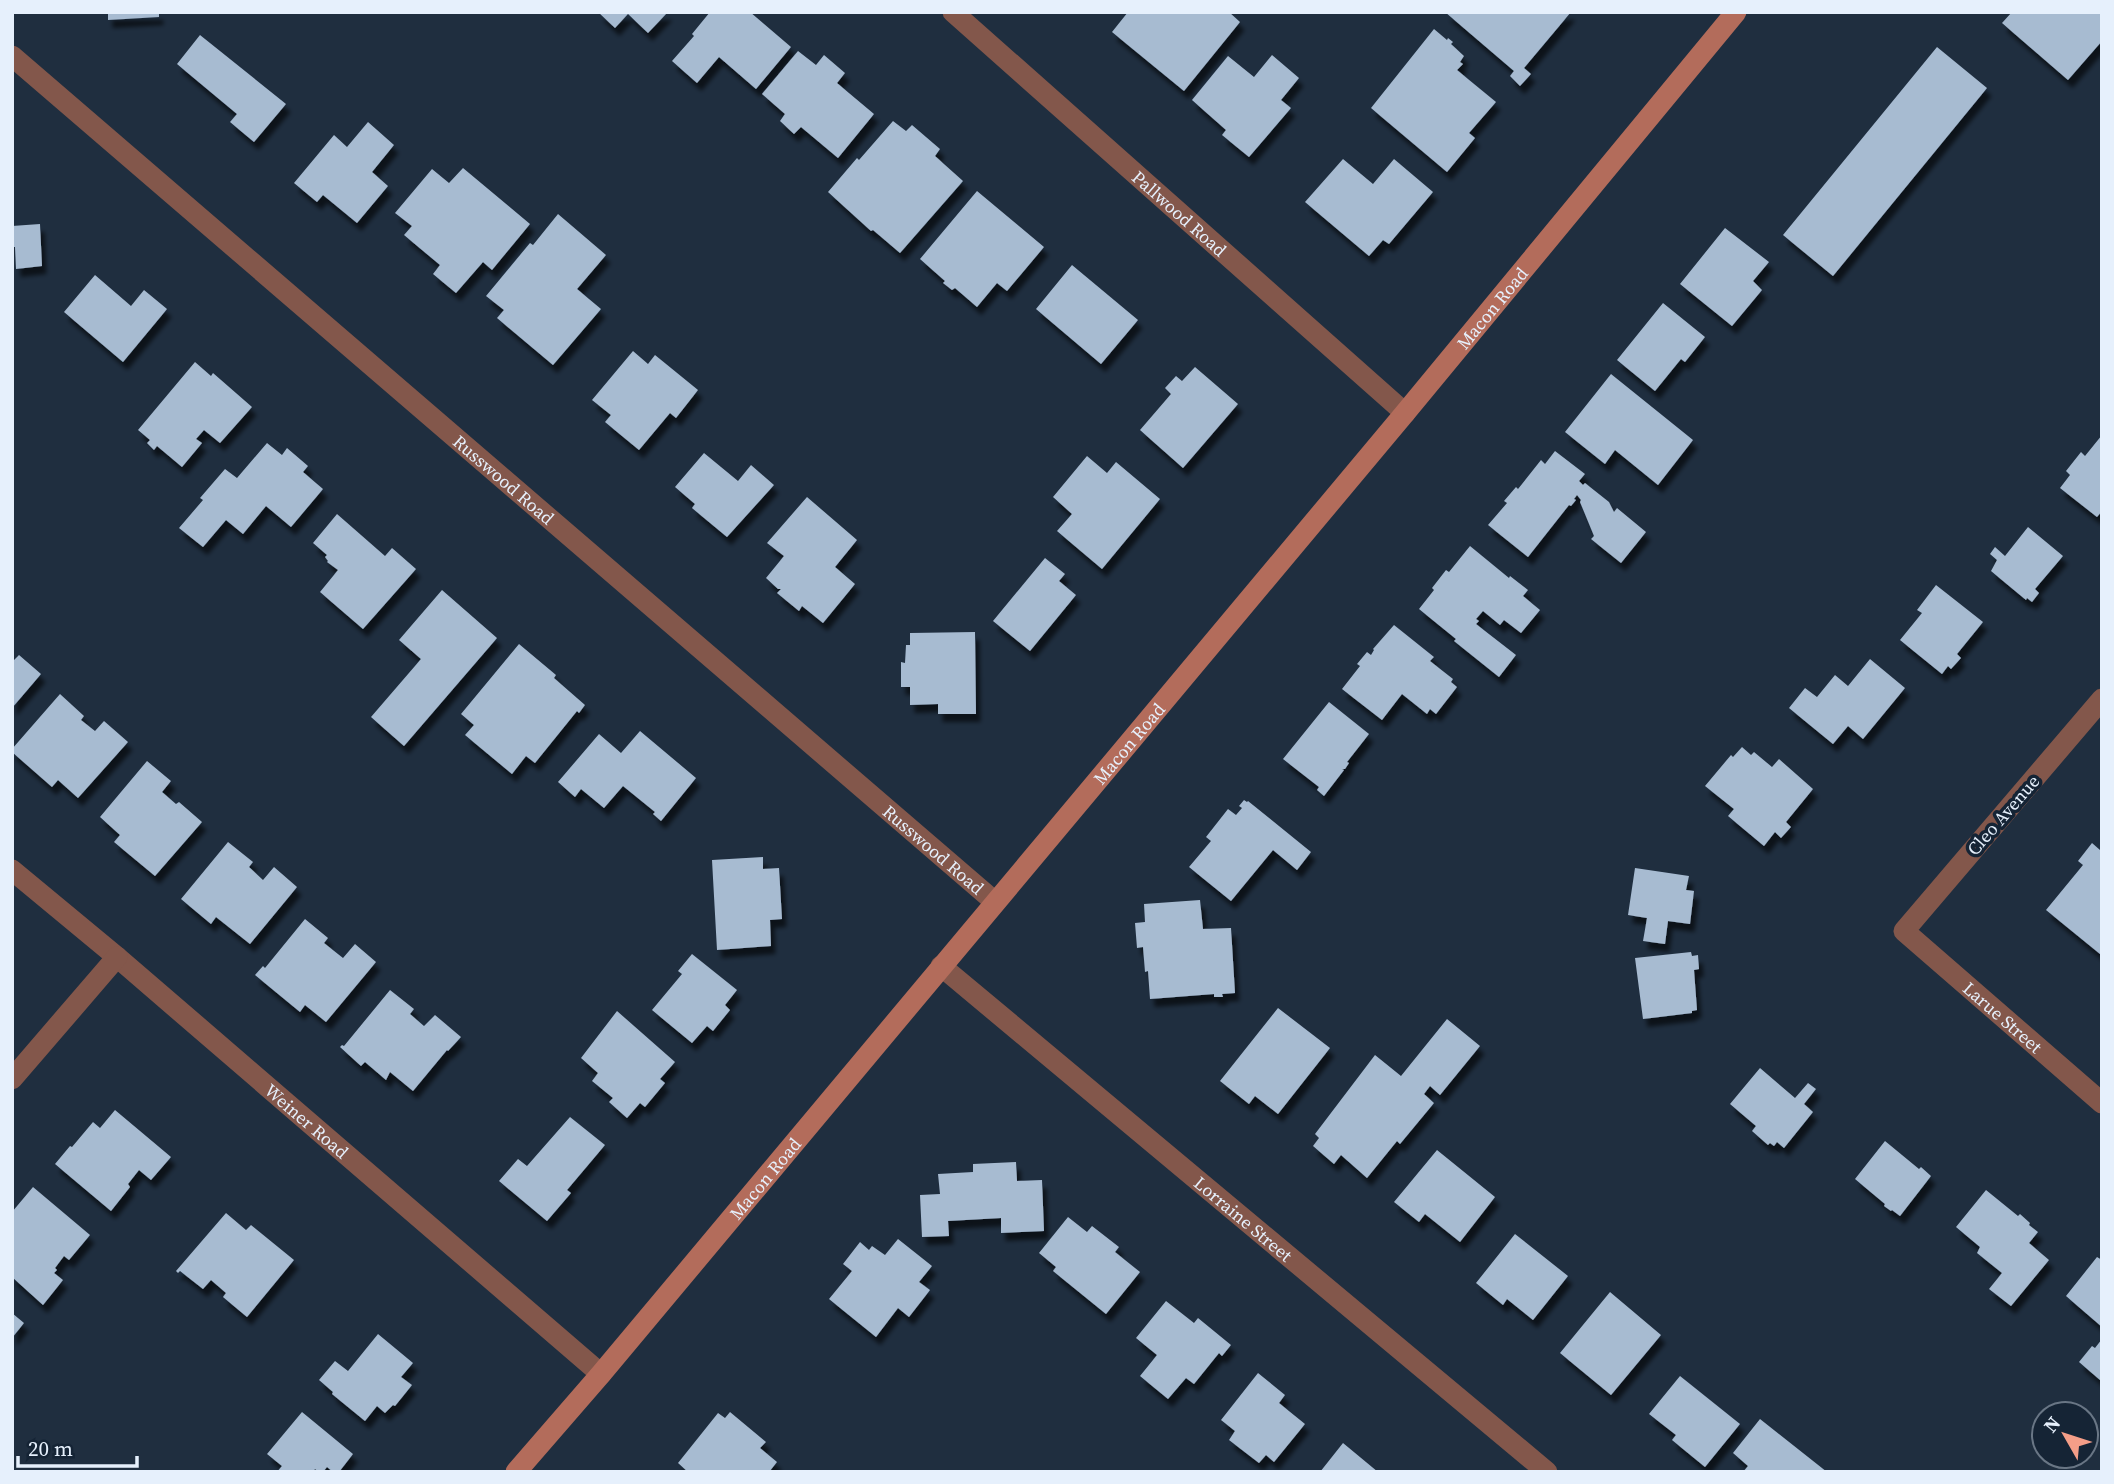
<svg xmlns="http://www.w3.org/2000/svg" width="2114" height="1484" viewBox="0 0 2114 1484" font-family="'Source Serif 4',serif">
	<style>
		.building { fill: #a7bbd1; filter: url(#shadow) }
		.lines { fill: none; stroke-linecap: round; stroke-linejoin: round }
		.street { stroke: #83574b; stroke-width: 21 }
		.secondary { stroke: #b36c5b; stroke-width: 21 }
		.labels { text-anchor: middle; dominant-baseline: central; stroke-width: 7; stroke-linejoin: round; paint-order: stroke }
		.street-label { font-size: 18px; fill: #e6f0fc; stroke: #152435 }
	</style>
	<defs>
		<filter id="shadow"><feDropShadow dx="4.5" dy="8" stdDeviation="2" flood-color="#0009"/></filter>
	</defs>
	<rect width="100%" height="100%" fill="#1f2e3f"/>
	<path class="building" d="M108,12H159V17L108,20Z
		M598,12H668L648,33L628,14L615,28Z
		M710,12H750L791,47L756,89L719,57L697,83L672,61L694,36L692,34Z
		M1128,12H1229L1240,22L1184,91L1112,32Z
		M1445,12H1571L1524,68L1531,74L1520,86L1510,76L1514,71Z
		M2012,12H2102V41L2068,80L2002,23Z
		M1434,29L1447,40L1448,38L1453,42L1451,44L1464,56L1460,62L1463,64L1457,70L1496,102L1469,133L1475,138L1447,172L1371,108Z
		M200,35L286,104L254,142L230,122L237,114L177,64Z
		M1937,47L1987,88L1833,276L1783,235Z
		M798,51L816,65L824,55L845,73L837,83L874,114L838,158L801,127L794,134L780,121L785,114L762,94Z
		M1272,55L1299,78L1281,100L1291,108L1249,157L1222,135L1226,130L1192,100L1228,56L1254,77Z
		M893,121L906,131L912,125L940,149L935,156L963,181L900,253L873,230L871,231L828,192L857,158L859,160Z
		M368,122L394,145L372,172L388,186L357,223L323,195L317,202L294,183L334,135L347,147Z
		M1343,159L1373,184L1394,159L1433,192L1389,244L1383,240L1369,256L1305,202Z
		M463,168L530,224L492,270L483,262L456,293L433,274L440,265L404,235L412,226L395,213L432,169L449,183Z
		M977,191L1044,247L1007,291L997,283L977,307L955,288L952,290L943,283L945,281L920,259Z
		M558,214L606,255L577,289L601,309L553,365L497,318L504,310L486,296L530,243L533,245Z
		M40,224L42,266L16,269L15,247H12V226Z
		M1725,228L1769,262L1753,281L1762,290L1732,326L1680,284Z
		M1072,265L1138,320L1101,364L1036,309Z
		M95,275L131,306L144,290L167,309L123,362L64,312Z
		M1663,303L1705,337L1685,362L1681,359L1655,391L1617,360Z
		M633,351L648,364L655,355L698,390L676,418L670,413L639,450L605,422L611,415L592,400Z
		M195,362L211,376L213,373L252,407L220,443L204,430L196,439L202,443L182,467L157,446L154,450L147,443L150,440L138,430Z
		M1195,367L1238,404L1183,468L1140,430L1171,394L1165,388L1176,376L1182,381Z
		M1611,374L1693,440L1658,485L1615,450L1605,464L1565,432Z
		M2102,435V511L2097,517L2060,488L2070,475L2066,471L2081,452L2085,456Z
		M267,443L282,455L287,448L308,466L303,472L323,489L291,527L266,506L243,534L226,520L203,547L179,528L203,500L200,498L225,469L237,478Z
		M1555,451L1585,474L1579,481L1583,485L1585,483L1609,502L1614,512L1617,508L1646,532L1621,563L1591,539L1594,536L1580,502L1581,500L1577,495L1574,499L1576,500L1571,506L1569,505L1528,557L1488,525L1507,503L1504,501L1516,487L1518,489L1541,460L1545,464Z
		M704,453L738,481L751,465L774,485L727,537L692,508L695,504L675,487Z
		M1087,456L1107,473L1116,462L1160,499L1102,569L1057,531L1072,514L1053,497Z
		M807,497L857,540L835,567L855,584L823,623L802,606L799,611L777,593L781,589H778L766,578L784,556L767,543Z
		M337,514L385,556L392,548L416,569L363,629L320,592L338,570L327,562L328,561L325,557L327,555L313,543Z
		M2028,527L2063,556L2035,589L2039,593L2032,602L2027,598L2026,600L1991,571L1997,560L1990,554L1995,547L2005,556Z
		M1470,546L1509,578L1510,576L1528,590L1523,596L1540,610L1521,633L1504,620L1500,625L1483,611L1476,619L1479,621L1476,624L1516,655L1499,677L1454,641L1456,639L1419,609L1434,590L1432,588L1446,570L1449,572Z
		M1045,558L1065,574L1059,581L1076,595L1030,651L993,621Z
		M1936,585L1983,622L1957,654L1961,658L1951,669L1948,666L1942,674L1900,640L1922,613L1917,610Z
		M442,590L497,638L404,746L371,717L421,659L399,640Z
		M1394,625L1434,657L1430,661L1453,679L1451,682L1457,687L1436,714L1430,709L1427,714L1402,694L1382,720L1342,689L1360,666L1357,664L1367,652L1371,655L1374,650L1373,649Z
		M975,632L976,714H938V704L910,705V687H901V662L905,663L906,645H910V633Z
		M519,644L556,675L554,678L585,705L579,713L577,711L535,763L526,756L512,774L465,735L474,725L461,714Z
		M19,655L41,674L12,708V662Z
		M1870,659L1905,688L1863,739L1848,726L1833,744L1789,708L1805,688L1817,697L1835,675L1848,686Z
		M60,694L84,716L81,720L95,731L104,721L128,742L78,798L58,780L52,787L12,752V749Z
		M1329,702L1369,734L1347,762L1349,763L1345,769H1342L1344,770L1324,796L1317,790L1319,787L1283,759Z
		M640,731L696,778L661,821L653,814L655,812L623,786L604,808L581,789L575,797L558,782L599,734L621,753Z
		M1742,747L1751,755L1754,752L1772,767L1779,759L1813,789L1786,822L1791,827L1781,838L1775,832L1764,846L1728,816L1734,809L1705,786L1731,755L1733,757Z
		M147,761L171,781L162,792L176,804L179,802L202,822L155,876L114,842L120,835L100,817Z
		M1244,800L1247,802L1248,801L1311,852L1297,870L1273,850L1231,901L1189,867L1211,841L1206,837L1228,809L1236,815L1242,808L1239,806Z
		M228,842L253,862L249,867L263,880L274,867L297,887L250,944L216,917L211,924L181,899Z
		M2092,843L2100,850L2102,848L2100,954L2046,910L2083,865L2078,861Z
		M763,857V869L779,868L782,919L770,920L771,946L717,950L712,860Z
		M1635,868L1689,876L1686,890L1694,891L1690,924L1668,921L1665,944L1643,941L1647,918L1628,915Z
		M1200,900L1203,929L1231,928L1235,993L1222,994L1223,997H1214V994L1150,999L1148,971L1145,972L1143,947L1137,948L1135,923L1145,922L1144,904Z
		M305,919L328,938L324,943L343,958L355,944L376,962L326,1022L305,1005L300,1012L255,975L263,966L265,968Z
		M1691,952L1692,956L1698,955L1699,969L1694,970L1697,1010L1692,1011V1013L1643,1019L1635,958Z
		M692,954L737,990L725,1005L730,1010L713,1031L707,1026L692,1043L652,1010L682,974L678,971Z
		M390,990L414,1009L410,1014L424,1026L435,1015L461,1037L448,1051L447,1050L413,1091L390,1072L386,1080L365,1062L361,1066L340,1047L342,1045L344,1046Z
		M1278,1008L1330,1048L1278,1114L1255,1096L1249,1104L1220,1081Z
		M617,1011L675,1062L660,1079L665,1083L645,1107L640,1103L627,1118L609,1102L613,1098L592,1081L598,1073L581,1058Z
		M1447,1019L1480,1046L1440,1095L1430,1086L1424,1094L1434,1103L1400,1144L1397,1141L1367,1178L1341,1155L1334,1164L1313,1146L1319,1138L1315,1134L1375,1055L1401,1076Z
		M1760,1068L1795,1098L1808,1083L1816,1089L1804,1104L1813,1112L1784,1148L1777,1142L1774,1146L1770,1143L1768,1145L1752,1131L1756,1126L1730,1104Z
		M115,1110L171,1157L151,1180L139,1170L128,1184L130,1187L111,1211L55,1164L70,1146L72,1147L93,1122L100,1128Z
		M570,1117L605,1145L567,1190L571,1193L547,1221L499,1181L518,1159L527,1166Z
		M1885,1141L1919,1169L1921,1167L1931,1176L1900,1216L1892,1210L1891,1211L1884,1206L1885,1204L1855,1179Z
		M1437,1150L1495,1197L1460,1242L1425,1214L1419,1222L1394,1202Z
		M1016,1162L1017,1181L1042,1180L1044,1231L1001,1233V1218L948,1221L949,1236L922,1237L920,1195L940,1194L938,1174L973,1172V1164Z
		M33,1187L90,1235L69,1260L64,1256L55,1268L57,1270L54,1273L63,1280L43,1305L12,1277V1212Z
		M1986,1190L2018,1216L2020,1214L2030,1223L2029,1225L2038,1232L2029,1243L2049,1260L2011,1306L1989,1289L2002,1273L1977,1253L1980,1247L1956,1227Z
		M226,1213L246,1230L251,1225L294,1260L247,1317L223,1297L226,1293L211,1280L203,1289L180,1271L178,1273L176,1271Z
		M1068,1217L1087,1232L1092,1226L1119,1247L1115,1252L1140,1272L1106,1314L1053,1271L1056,1267L1039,1253Z
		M1515,1234L1568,1276L1533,1320L1507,1299L1503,1305L1476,1283Z
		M898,1239L932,1266L919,1282L930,1290L909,1317L898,1308L876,1337L829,1299L852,1271L843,1264L860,1242L869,1250L872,1246L885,1255Z
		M2097,1257L2102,1260V1327L2066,1296Z
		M1610,1292L1661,1335L1611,1395L1560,1353Z
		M1166,1301L1194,1323L1198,1318L1231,1345L1222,1356L1219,1353L1194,1384L1186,1378L1168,1399L1140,1376L1157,1355L1136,1338Z
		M12,1313L24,1323L12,1338Z
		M378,1334L413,1363L401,1377L412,1385L395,1406L393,1405L385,1413L377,1406L365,1421L332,1394L333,1392L319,1380L335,1361L348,1371Z
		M2102,1339V1378L2100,1380L2079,1362L2092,1346L2095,1348Z
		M1258,1373L1285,1395L1279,1403L1305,1424L1274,1462L1266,1455L1259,1463L1229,1440L1235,1431L1221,1420Z
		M1680,1376L1740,1424L1705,1467L1672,1440L1676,1435L1649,1414Z
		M302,1412L353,1454L339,1472H333L327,1467L323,1472H319L315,1469L313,1472H277L282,1466L267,1454Z
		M730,1412L766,1442L760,1448L777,1462L769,1472H688L678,1463L718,1413L725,1418Z
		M1760,1419L1827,1472H1743L1748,1466L1733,1453Z
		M1343,1443L1378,1472H1320Z"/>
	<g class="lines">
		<g class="street">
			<path id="s1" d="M953,12L1405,413"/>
			<path id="s2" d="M12,56L995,902"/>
			<path id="s3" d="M2102,699L1904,931L2102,1103"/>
			<path id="s4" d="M12,870L117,957L601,1374"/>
			<path id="s5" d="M941,966L1547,1472"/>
			<path d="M12,1079L117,957"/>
		</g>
		<path class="secondary" id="s6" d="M516,1472L601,1374L1405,413L1736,12"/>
	</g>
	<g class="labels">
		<g class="street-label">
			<text stroke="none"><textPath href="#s1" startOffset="303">Pallwood Road</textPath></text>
			<text stroke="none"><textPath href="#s6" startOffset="1519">Macon Road</textPath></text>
			<text stroke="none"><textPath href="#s2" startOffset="649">Russwood Road</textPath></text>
			<text stroke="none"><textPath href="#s6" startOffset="952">Macon Road</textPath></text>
			<text transform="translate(2003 815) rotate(-49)">Cleo Avenue</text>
			<text stroke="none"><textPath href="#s2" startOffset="1216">Russwood Road</textPath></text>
			<text stroke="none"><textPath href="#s3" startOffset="436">Larue Street</textPath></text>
			<text stroke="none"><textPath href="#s4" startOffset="387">Weiner Road</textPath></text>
			<text stroke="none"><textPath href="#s6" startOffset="385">Macon Road</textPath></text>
			<text stroke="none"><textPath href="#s5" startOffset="394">Lorraine Street</textPath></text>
		</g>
	</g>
	<rect width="2114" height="1484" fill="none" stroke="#e6f0fc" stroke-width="28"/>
	<g transform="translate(2065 1435) rotate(309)"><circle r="33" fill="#152435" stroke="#697685" stroke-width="2"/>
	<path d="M0-5L12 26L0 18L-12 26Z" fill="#f49e88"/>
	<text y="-10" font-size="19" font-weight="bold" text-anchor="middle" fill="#e6f0fc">N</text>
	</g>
	<path d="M18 1456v10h119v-10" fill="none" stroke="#e6f0fc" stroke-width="3.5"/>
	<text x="28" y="1456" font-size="21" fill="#e6f0fc" stroke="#152435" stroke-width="5" paint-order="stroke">20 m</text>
</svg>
